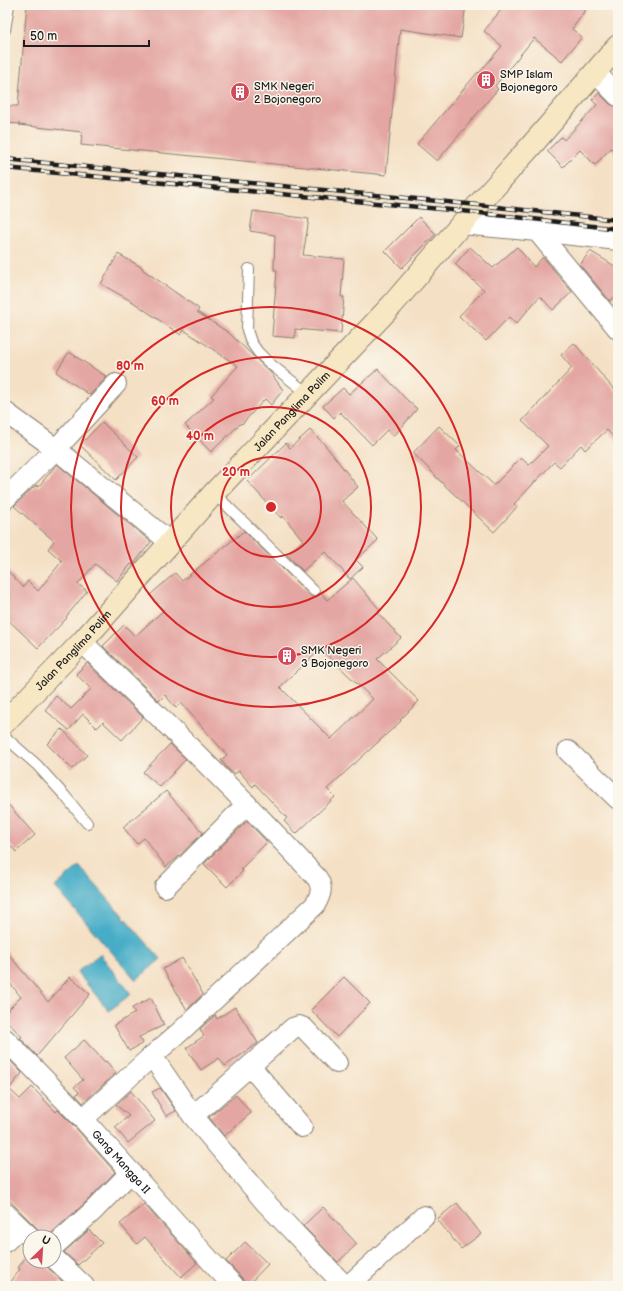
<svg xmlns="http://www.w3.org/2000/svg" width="623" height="1291" viewBox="0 0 623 1291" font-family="'Balsamiq Sans',sans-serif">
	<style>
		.water { fill: #47adc7; stroke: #326472 }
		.building { fill: #e4a6a2; fill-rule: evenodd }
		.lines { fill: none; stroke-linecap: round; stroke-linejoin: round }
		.service-casing { stroke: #887e70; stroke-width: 12 }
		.minor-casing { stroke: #887e70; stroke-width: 22 }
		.secondary-casing { stroke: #887e70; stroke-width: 24 }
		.service { stroke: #fff; stroke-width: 10 }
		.minor { stroke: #fff; stroke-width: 20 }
		.secondary { stroke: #f7e8c3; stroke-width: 22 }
		.rail-casing { stroke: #1c1c1c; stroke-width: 4.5 }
		.rail { stroke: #fbf7ec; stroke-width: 3; stroke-dasharray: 9; stroke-linecap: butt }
		.ring { fill: none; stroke: #d62828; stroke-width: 2 }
		.labels { text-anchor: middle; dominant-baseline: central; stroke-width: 3; stroke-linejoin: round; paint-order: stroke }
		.poi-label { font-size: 11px; fill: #1c1c1c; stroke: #fbf7ec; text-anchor: start }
		.street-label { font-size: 11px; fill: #1c1c1c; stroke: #fbf7ec }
		.centre { fill: #d62828; stroke: #fbf7ec; stroke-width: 2 }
		.ring-label { font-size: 12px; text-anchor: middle; font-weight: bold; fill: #d62828; stroke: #fbf7ec; stroke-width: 3; stroke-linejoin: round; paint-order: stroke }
	</style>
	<rect width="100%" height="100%" fill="#fbf7ec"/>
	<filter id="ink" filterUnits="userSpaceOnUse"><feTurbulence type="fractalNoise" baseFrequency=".025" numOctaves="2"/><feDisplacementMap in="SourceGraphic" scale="8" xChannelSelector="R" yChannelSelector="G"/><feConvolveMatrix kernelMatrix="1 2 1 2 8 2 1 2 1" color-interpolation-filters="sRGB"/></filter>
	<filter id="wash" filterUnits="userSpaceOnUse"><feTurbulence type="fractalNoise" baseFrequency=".012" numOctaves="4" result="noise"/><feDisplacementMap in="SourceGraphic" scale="16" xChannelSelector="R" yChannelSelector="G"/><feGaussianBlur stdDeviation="0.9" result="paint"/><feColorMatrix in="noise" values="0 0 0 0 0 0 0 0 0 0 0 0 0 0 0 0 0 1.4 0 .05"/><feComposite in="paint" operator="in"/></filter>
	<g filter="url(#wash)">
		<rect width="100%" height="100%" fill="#f4e0c4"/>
		<path class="water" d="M79,866L161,959L136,980L55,887Z
			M100,954L131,994L109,1011L77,972Z"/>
		<g id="blocks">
			<path class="building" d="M27,5H466L461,38L400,29L386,175L81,145L82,132L19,125L20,124L5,123V106H18Z
				M505,5H589L572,29L582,37L562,61L534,38L495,86L498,89L437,161L417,144L478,72L479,73L502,46L484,31Z
				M599,93L610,104L618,107V155L611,148L595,165L580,150L563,167L547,151L561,137L564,140L597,105L592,100Z
				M253,211L309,219L303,255L344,259L341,297H344L341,333L295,329V338L272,336L277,270H274L275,235L250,231Z
				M419,217L436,234L402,268L385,251Z
				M470,247L493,268L517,247L534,267L543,257L572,292L553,310L540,296L516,324L509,317L486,341L459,316L484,290L455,264Z
				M590,251L618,268V293L610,301L580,265Z
				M118,254L143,268L142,269L199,309L197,312L229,333L271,373L283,390L271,405L265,399L242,424L241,423L211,452L185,425L214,398L211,396L238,366L184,330L181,335L133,302L101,284Z
				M574,343L618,394V442L607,430L585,450L581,445L560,467L554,462L514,504L517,507L494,532L435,476H436L413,453L439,426L460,446L456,450L494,485L521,458L529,465L548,446L522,421L572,368L561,355Z
				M69,352L107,377L90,395L56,372Z
				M378,369L405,398L417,409L394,436L387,430L372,445L340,412L334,418L323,406L343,388L349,394Z
				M102,422L138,457L116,480L80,445Z
				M310,430L325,445L358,487L342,501L378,540L356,560L363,567L350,579L325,551L303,571L287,555L303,540L283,516L281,518L247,481L286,443L290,448Z
				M57,464L151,542L133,565L131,564L117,581L95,564L78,584L87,591L66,617L67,618L38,648L5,617V568L23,587L28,581L38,591L62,561L48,549L54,541L14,506L36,485L38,487Z
				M244,531L312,597H316L321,593L327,600L353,578L380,610L377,612L401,638L377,659L419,701L400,720L401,721L327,789L335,797L296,834L284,821L287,818L255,784L253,787L239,771L234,774L229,770L221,760L227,755L181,703L176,708L165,695L159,701L103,646L124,625L135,636L164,610L150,595L175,573L182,581ZM321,649L373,699L331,739L280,687Z
				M87,663L143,717L122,740L103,722L97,728L83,714L69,730L45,710L56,696L71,709L91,689L76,674Z
				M62,729L87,755L72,769L47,744Z
				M170,744L186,759L160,787L143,772Z
				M166,791L203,833L177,858L166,867L144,838L137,844L123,827Z
				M5,801L35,835L16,852L5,839Z
				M247,821L267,842L241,869L243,871L227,887L204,864Z
				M5,950L48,1002L70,977L90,994L37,1056L20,1038L22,1037L5,1019V1013L21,997L5,977Z
				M182,958L203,994L187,1010L163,969Z
				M344,977L370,1003L337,1037L311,1010Z
				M151,998L164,1025L139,1037L143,1043L129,1051L114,1025L135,1013L132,1008Z
				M235,1007L258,1043L225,1066L219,1058L201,1070L186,1048L204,1036L200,1029L215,1015L217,1019Z
				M84,1040L105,1062L106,1061L116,1073L83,1103L76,1095L79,1092L74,1087L83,1080L64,1058Z
				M5,1055L22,1073L9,1089L20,1099L32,1087L56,1112L58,1110L74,1126L115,1172L85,1203L47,1237H41V1233L38,1229L5,1196Z
				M160,1088L176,1111L166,1116L152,1092Z
				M131,1091L155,1121L128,1143L115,1127L129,1116L116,1105Z
				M236,1095L251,1113L224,1136L209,1117Z
				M457,1203L481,1234L461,1249L437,1219Z
				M144,1204L197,1263L181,1277L145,1237L137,1244L120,1224Z
				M323,1207L357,1244L338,1262L303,1226Z
				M89,1230L102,1243L78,1265L64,1252Z
				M245,1242L268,1264L247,1286H245L242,1278L226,1261Z
				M30,1251V1261H43L46,1266L62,1281L56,1286H8L20,1269L18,1268Z"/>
		</g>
	</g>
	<g filter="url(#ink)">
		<use href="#blocks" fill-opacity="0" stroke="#887e70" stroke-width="1"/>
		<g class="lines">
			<defs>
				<path id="service" d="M5,30L9,5
					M249,269L247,330L251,342L258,352L269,363L307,393
					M214,493L314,591
					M5,737L37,765L65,796L87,823"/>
				<g id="minor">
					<path d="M595,72L618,96"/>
					<path d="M462,224L537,231L618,329"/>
					<path d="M537,231L618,240"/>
					<path d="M5,412L56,449L171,543"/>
					<path d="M5,499L56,449L116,384"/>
					<path d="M82,642C162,719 242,797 317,878C324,888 320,896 315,905L181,1031L152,1056L83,1119"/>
					<path d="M568,751L618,799"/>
					<path d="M165,887L247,804"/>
					<path id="s1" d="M5,1039L83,1119L216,1267L234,1286"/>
					<path d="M152,1056L193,1116L213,1140L265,1202L345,1286"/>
					<path d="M250,1066L302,1127"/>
					<path d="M193,1116L293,1028L299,1026L304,1028L337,1063"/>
					<path d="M5,1213L30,1237"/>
					<path d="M5,1242L20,1228"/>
					<path d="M54,1246L93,1211L131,1172"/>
					<path d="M54,1258L84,1286"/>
					<path d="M348,1286L424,1216"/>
				</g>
				<g id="secondary">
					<path id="s2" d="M5,722L82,642L214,493L392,305L472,212L531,146L618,46"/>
				</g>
			</defs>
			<use href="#service" class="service-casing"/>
			<use href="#minor" class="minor-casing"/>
			<use href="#secondary" class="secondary-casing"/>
			<use href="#service" class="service"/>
			<use href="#minor" class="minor"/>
			<use href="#secondary" class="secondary"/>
			<defs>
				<path id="rail" d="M5,159L478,205L618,220
					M5,168L472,212L618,229"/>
			</defs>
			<use href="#rail" class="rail-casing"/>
			<use href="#rail" class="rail"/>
		</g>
	</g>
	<g class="ring">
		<circle cx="271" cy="507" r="50"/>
		<circle cx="271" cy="507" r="100"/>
		<circle cx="271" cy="507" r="150"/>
		<circle cx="271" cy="507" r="200"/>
	</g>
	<defs>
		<symbol id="building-disc" viewBox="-11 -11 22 22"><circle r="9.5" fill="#d1495b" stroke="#fbf7ec"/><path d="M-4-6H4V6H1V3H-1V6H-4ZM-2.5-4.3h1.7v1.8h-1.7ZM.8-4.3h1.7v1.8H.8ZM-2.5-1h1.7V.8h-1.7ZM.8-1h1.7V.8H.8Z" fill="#fff"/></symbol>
	</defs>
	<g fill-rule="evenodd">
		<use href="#building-disc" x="475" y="69" width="22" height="22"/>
		<use href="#building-disc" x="229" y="81" width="22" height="22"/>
		<use href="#building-disc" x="276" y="645" width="22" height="22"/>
	</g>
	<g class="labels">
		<g class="poi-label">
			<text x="500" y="74">SMP Islam<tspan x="500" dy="13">Bojonegoro</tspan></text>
			<text x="254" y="86">SMK Negeri<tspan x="254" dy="13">2 Bojonegoro</tspan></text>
			<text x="301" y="650">SMK Negeri<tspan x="301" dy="13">3 Bojonegoro</tspan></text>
		</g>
		<g class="street-label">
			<text stroke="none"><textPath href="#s2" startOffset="423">Jalan Panglima Polim</textPath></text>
			<text stroke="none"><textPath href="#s2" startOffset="99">Jalan Panglima Polim</textPath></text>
			<text stroke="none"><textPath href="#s1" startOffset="169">Gang Mangga II</textPath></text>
		</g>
	</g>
	<circle cx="271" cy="507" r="6" class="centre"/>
	<g class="ring-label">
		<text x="130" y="370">80 m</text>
		<text x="165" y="405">60 m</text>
		<text x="200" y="440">40 m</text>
		<text x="236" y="476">20 m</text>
	</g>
	<rect width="623" height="1291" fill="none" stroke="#fbf7ec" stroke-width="20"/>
	<g transform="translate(42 1249) rotate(25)"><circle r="19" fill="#fbf7ec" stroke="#a29f99"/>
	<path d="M0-3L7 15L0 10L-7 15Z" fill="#d1495b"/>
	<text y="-6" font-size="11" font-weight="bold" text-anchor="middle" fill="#1c1c1c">U</text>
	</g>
	<path d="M24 40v6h125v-6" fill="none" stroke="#1c1c1c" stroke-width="2"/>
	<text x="30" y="40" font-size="12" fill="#1c1c1c" stroke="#fbf7ec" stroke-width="3" paint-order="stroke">50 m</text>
</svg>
